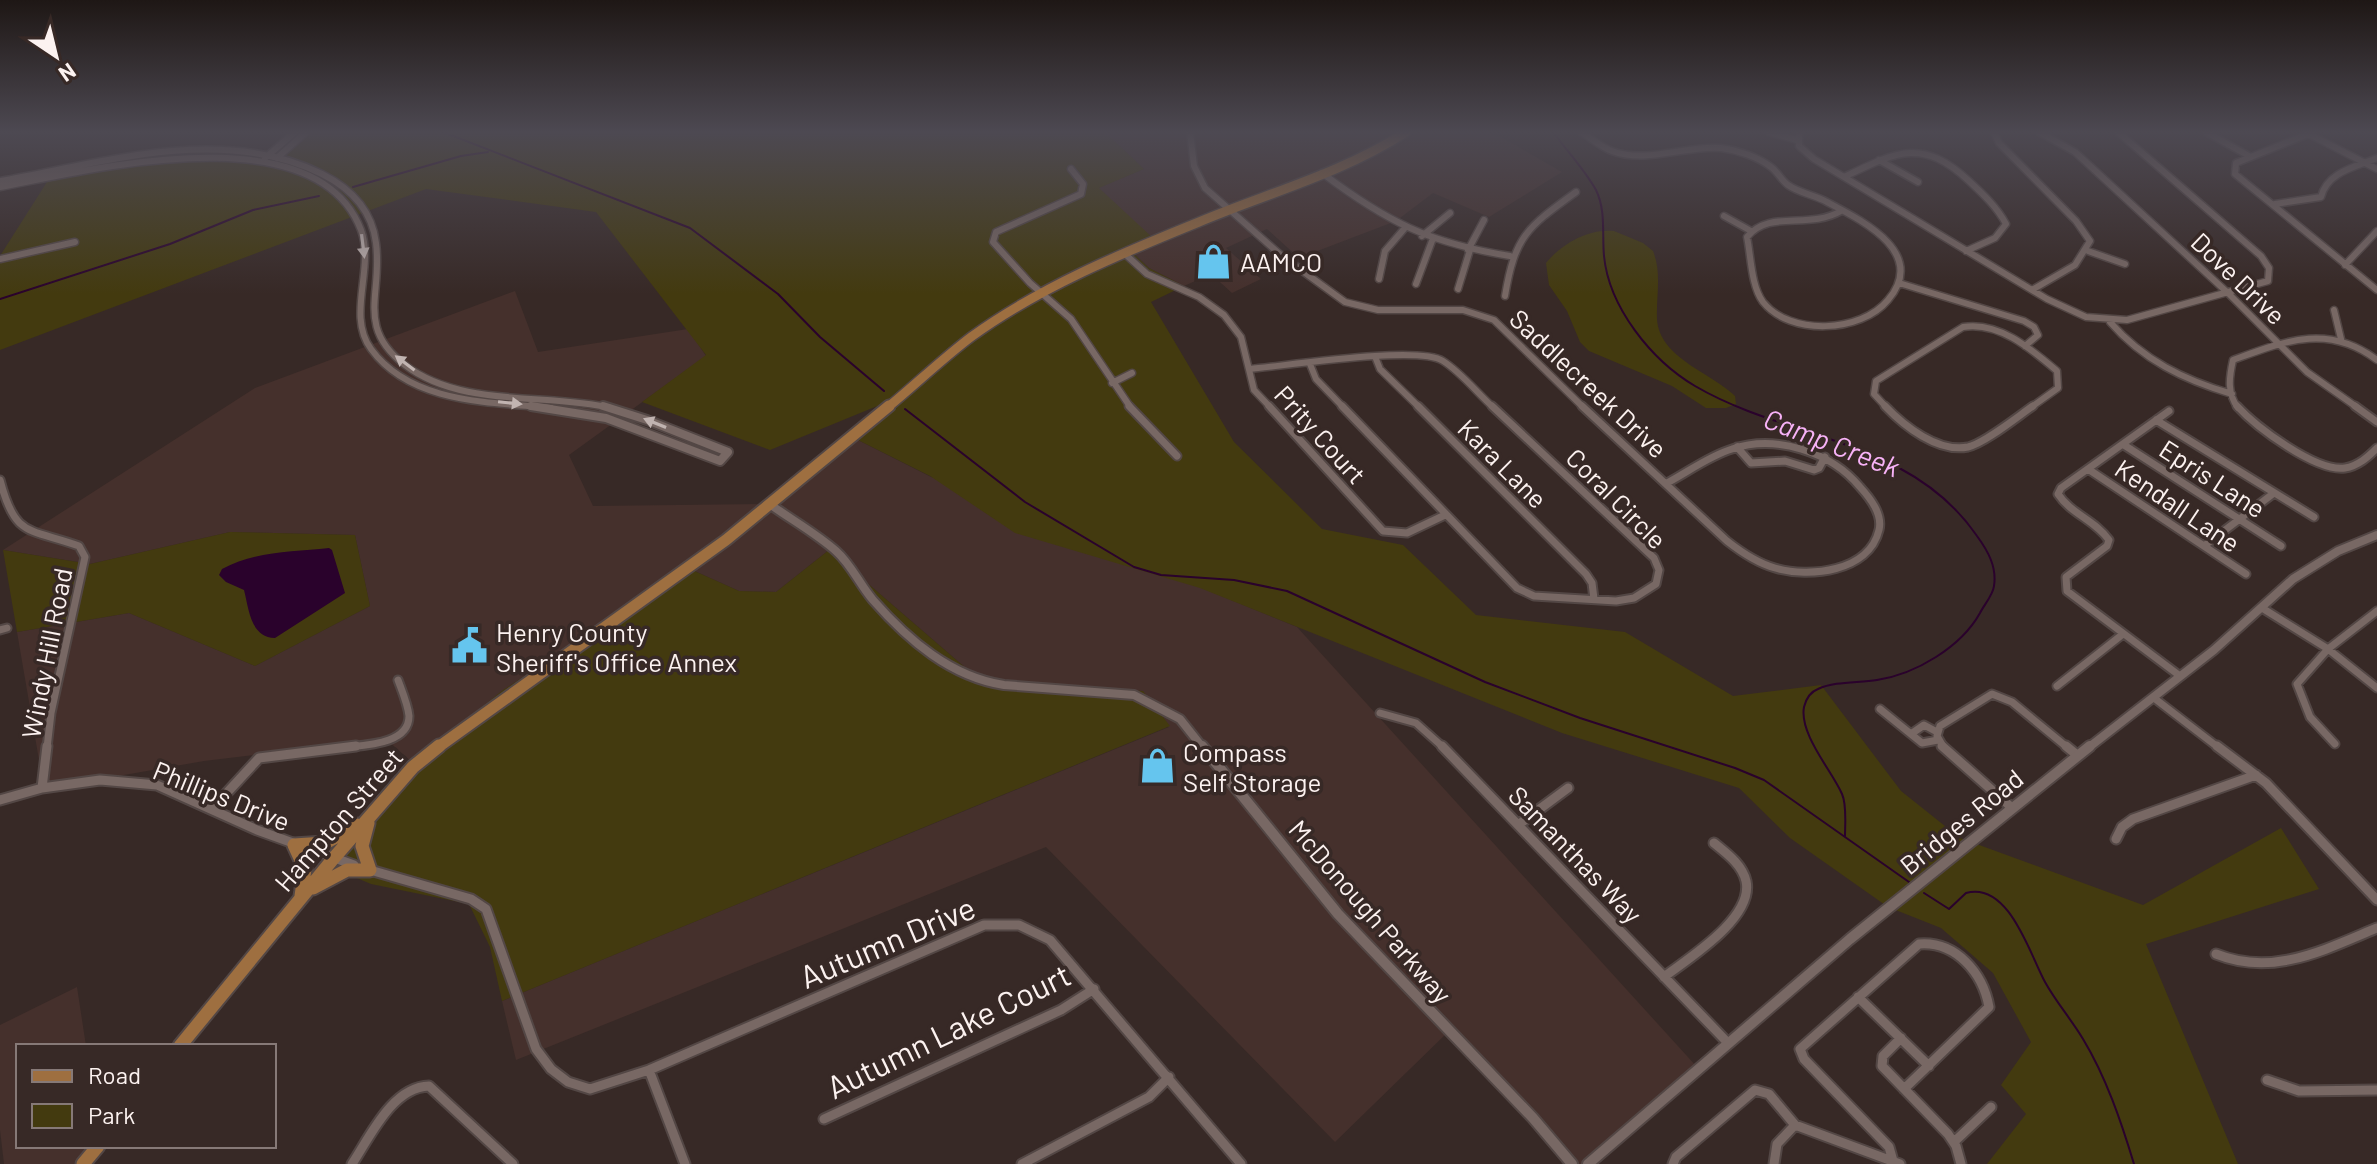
<svg xmlns="http://www.w3.org/2000/svg" width="2377" height="1164" viewBox="0 0 2377 1164" font-family="Barlow,sans-serif">
	<style>
		.built { fill: #45302c }
		.green { fill: #433a0f }
		.water { fill: #2a022c }
		.lines { fill: none; stroke-linecap: round; stroke-linejoin: round }
		.stream { stroke: #2a022c; stroke-width: 2 }
		.minor-far2-casing { stroke: #534745; stroke-width: 9 }
		.minor-far1-casing { stroke: #534745; stroke-width: 11 }
		.minor-casing { stroke: #534745; stroke-width: 13 }
		.tertiary-far2-casing { stroke: #534745; stroke-width: 9 }
		.tertiary-far1-casing { stroke: #534745; stroke-width: 12 }
		.tertiary-casing { stroke: #534745; stroke-width: 14 }
		.primary-far2-casing { stroke: #534745; stroke-width: 12 }
		.primary-far1-casing { stroke: #534745; stroke-width: 15 }
		.primary-casing { stroke: #534745; stroke-width: 17 }
		.minor-far2 { stroke: #786864; stroke-width: 6 }
		.minor-far1 { stroke: #786864; stroke-width: 7 }
		.minor { stroke: #786864; stroke-width: 9 }
		.tertiary-far2 { stroke: #786864; stroke-width: 6 }
		.tertiary-far1 { stroke: #786864; stroke-width: 8 }
		.tertiary { stroke: #786864; stroke-width: 10 }
		.primary-far2 { stroke: #9e6f40; stroke-width: 9 }
		.primary-far1 { stroke: #9e6f40; stroke-width: 11 }
		.primary { stroke: #9e6f40; stroke-width: 13 }
		.oneway { fill: #c1b4b1 }
		.labels { text-anchor: middle; dominant-baseline: central; stroke-width: 7; stroke-linejoin: round; paint-order: stroke }
		.poi-label { font-size: 26px; fill: #fcf2f0; stroke: #372926; text-anchor: start }
		.street-label { font-size: 26px; fill: #fcf2f0; stroke: #372926 }
		.water-label { font-size: 28px; font-style: italic; fill: #f7b2f7; stroke: #372926 }
		.near-street-label { font-size: 32px; fill: #fcf2f0; stroke: #372926 }
	</style>
	<rect width="100%" height="100%" fill="#372926"/>
	<path class="built" d="M1105,132H1485L1501,137L1562,172L1489,217L1433,193L1396,221L1299,258L1267,229L1226,248L1261,279L1232,293L1211,274L1184,286L1149,268L1129,249L1098,188L1144,169Z
		M515,291L538,352L688,329L706,356L569,455L593,506L769,504L854,438L929,476L1297,627L1697,1067L1585,1164H1574L1448,1032L1335,1142L1046,847L516,1060L502,1001L1169,727L983,683L829,550L776,592L739,591L690,569L413,763L386,739L204,761L44,789L17,632L129,613L255,666L370,606L355,535L230,532L90,564L3,550L255,388Z
		M77,987L86,1046H18V1146H101L86,1164H4L0,1130V1025Z"/>
	<path class="green" d="M297,132H1105L1144,169L1099,188L1153,238L1130,250L1149,268L1184,286L1151,302L1234,442L1322,529L1403,545L1476,615L1625,632L1733,696L1821,685L1901,791L1960,838L2143,905L2281,828L2319,889L2146,944L2238,1164H1987L2026,1114L2001,1085L2031,1042L1993,973L1941,928L1888,907L1790,838L1739,788L1562,733L1200,588L1015,533L930,476L854,438L887,402L770,450L642,402L706,355L596,212L426,189L0,350V256L52,174L159,157L258,162Z
		M1614,231L1643,243L1653,251C1662,273 1656,296 1657,319C1659,358 1712,373 1735,396L1736,404L1726,408H1706L1672,386L1589,351L1580,342L1567,311L1549,285L1546,263C1561,244 1589,228 1614,231Z
		M230,532L355,535L370,606L255,666L129,613L17,632L3,550L90,564Z
		M829,550L983,683L1143,691L1170,726L502,1001L490,947L469,904L371,884L326,865L413,763L503,690L690,569L739,591L776,592Z"/>
	<path class="water" d="M329,548L332,550L345,593L275,638C250,637 249,609 244,590L226,582L219,575L222,569C255,551 293,552 329,548Z"/>
	<g class="lines">
		<path class="stream" d="M443,132L690,228L778,294L820,337L884,391
			M1553,132C1567,151 1585,170 1596,190C1606,210 1602,235 1604,256C1609,307 1651,360 1695,386C1789,441 1910,438 1977,536C1988,551 1997,567 1994,586C1993,595 1984,605 1980,613C1961,647 1916,674 1877,680C1858,683 1835,681 1818,689C1810,692 1806,699 1804,707C1799,734 1832,771 1842,794C1847,805 1845,823 1845,836
			M353,187L461,156L488,152
			M0,299L170,244L253,210L319,196
			M905,409L1025,502L1134,567L1161,575L1234,580L1287,591L1485,682L1580,718L1735,768L1764,780L1909,882
			M1924,893L1949,909L1966,893C2009,881 2030,955 2045,982C2056,1002 2071,1019 2083,1039C2106,1077 2121,1121 2134,1164"/>
		<defs>
			<path id="minor-far2" d="M1190,132L1194,166L1205,188L1282,256L1345,302L1378,310H1463L1494,320L1584,408
				M1581,132C1591,138 1601,147 1612,151C1646,164 1686,145 1721,148C1738,150 1758,157 1771,167C1778,172 1781,180 1788,185C1799,193 1815,195 1827,202C1863,221 1928,253 1888,300C1861,333 1790,336 1763,302C1751,286 1751,256 1747,237C1770,209 1808,230 1841,211
				M1769,132L1797,140
				M1799,132V146L1814,159L2047,299L2086,317L2127,320L2268,281L2269,268L2261,256L2118,132
				M1994,132L1999,143L2076,221L2090,241L2075,265L2032,290
				M2039,132L2075,152L2229,294L2307,372L2358,408
				M2206,132L2249,156
				M2313,132L2236,163L2235,174L2377,290
				M2307,133L2377,169
				M1879,160L1918,182
				M1071,169L1083,184L1081,194L996,232L993,242L1030,283L1071,319L1131,408
				M1322,173C1387,222 1429,243 1510,256
				M1844,177C1896,152 1922,137 1969,181C1983,194 1997,207 2006,224L1995,238L1966,251
				M2275,204L2321,197C2327,172 2355,167 2377,158
				M1724,216L1751,231
				M1422,236L1450,213
				M1468,250L1484,220
				M2088,251L2125,264
				M1125,254L1147,274L1199,297L1224,315L1241,337L1254,390L1271,408
				M0,259L75,242
				M2345,265L2377,231
				M1379,279L1385,251L1404,229
				M1899,283L2024,321L2034,327L2038,335L2025,346
				M1416,284L1432,241
				M1458,289L1470,250
				M1505,296C1515,235 1528,227 1576,192
				M2334,310L2341,339
				M2110,322C2143,360 2184,380 2232,394
				M1376,359L1380,369L1420,408
				M1310,364L1316,379L1344,408
				M1250,369C1285,366 1418,345 1443,361C1462,373 1478,394 1494,408
				M1112,383L1132,373
				M1887,408L1874,394L1876,381L1963,327C1999,321 2031,349 2057,371L2058,388L2030,408
				M2238,408C2227,393 2229,378 2233,360C2285,341 2328,323 2377,360"/>
			<path id="minor-far1" d="M1129,406L1177,456
				M1269,406L1383,531L1407,533L1445,515
				M1342,406L1517,588L1534,596L1616,601L1634,598L1656,584L1659,570L1654,558L1492,406
				M1418,406L1586,574L1592,583L1594,599
				M1582,406L1727,541C1741,552 1757,563 1775,568C1809,578 1869,572 1879,530C1883,514 1870,498 1860,487C1831,452 1776,434 1732,449C1709,456 1688,472 1667,483
				M1885,406C1904,426 1938,453 1968,447C1985,443 2017,417 2033,406
				M2237,406C2256,427 2316,472 2345,468C2358,466 2368,457 2377,448
				M2355,406L2377,422
				M2169,411L2061,488L2058,494C2071,514 2095,520 2109,540L2107,546L2066,577L2067,591L2180,676
				M2156,420L2314,517
				M2124,445L2281,546
				M1737,447L1751,463L1785,461L1814,470L1819,468L1825,457
				M2088,469L2246,574
				M0,480C15,538 29,528 79,546L85,557L51,713L47,748
				M2204,546L2274,493
				M2262,608L2328,649L2377,688
				M0,630L7,628
				M2057,686L2123,634
				M2154,698L2219,748
				M1880,709L1922,743L1938,740
				M1380,713L1416,723L1444,748
				M1911,734L1924,725L1937,732
				M2335,744L2310,717L2297,684L2328,649L2377,611
				M340,748C360,745 409,746 409,716C408,705 402,691 398,680
				M1944,748L1937,736L1940,726L1992,694L2012,702L2068,748"/>
			<path id="minor" d="M1442,746L1728,1043
				M1942,746L2011,807
				M2066,746L2077,755
				M2217,746L2266,783L2377,900
				M42,788L47,746
				M0,800L42,788L100,780L157,785L257,830L354,865
				M212,809L259,758L356,746
				M1518,825L1568,788
				M2116,839L2122,827L2133,819L2256,775
				M370,870L471,899L486,909L536,1049L551,1069L568,1082L590,1089L649,1070L984,925H1019L1050,940L1241,1164
				M2216,954C2273,977 2324,950 2377,928
				M1664,977C1689,958 1754,918 1746,881C1742,864 1726,853 1714,843
				M1858,997L1929,1066
				M1901,1038L1883,1056L1882,1066L1948,1134L1956,1146L1961,1164
				M649,1070L685,1164
				M2267,1080L2299,1091L2377,1090
				M824,1119L1061,1010L1094,989
				M1954,1142L1991,1107
				M1893,1161L1889,1147L1804,1059L1800,1049L1919,944C1956,941 1983,973 1989,1007L1904,1089
				M352,1164C370,1137 392,1087 429,1086L513,1164
				M1022,1164L1149,1097L1169,1077
				M1673,1164L1676,1157L1755,1090L1769,1094L1795,1125
				M1774,1164L1777,1144L1795,1125L1900,1164"/>
			<path id="tertiary-far2" d="M265,158L295,132
				M277,158L306,132
				M0,181C103,163 222,124 322,174C350,188 372,210 376,243C383,293 355,327 405,365C461,408 546,393 611,408
				M0,187C90,170 316,112 361,230C375,268 346,315 371,349C411,404 491,402 551,408"/>
			<path id="tertiary-far1" d="M531,406L606,418L720,461L728,452L647,420L603,406
				M771,505C792,520 817,534 836,551C851,564 860,585 873,600C908,640 951,677 1004,685L1134,695L1180,719L1203,748
				M2088,748L2214,650L2293,579L2338,551L2377,535"/>
			<path id="tertiary" d="M1202,746L1338,914L1533,1118L1572,1164
				M1588,1164L1850,939L2090,746"/>
			<path id="primary-far2" d="M887,408C915,385 942,359 971,337C1040,287 1120,254 1199,222C1268,193 1343,173 1406,132"/>
			<path id="primary-far1" d="M437,748L726,540L889,406"/>
			<path id="primary" d="M294,845L325,843L357,825
				M294,845L305,869L301,896
				M313,888L347,870H370L362,846L368,823
				M180,1046L333,859L413,767L439,746
				M83,1164L98,1146"/>
		</defs>
		<use href="#minor-far2" class="minor-far2-casing"/>
		<use href="#minor-far1" class="minor-far1-casing"/>
		<use href="#minor" class="minor-casing"/>
		<use href="#tertiary-far2" class="tertiary-far2-casing"/>
		<use href="#tertiary-far1" class="tertiary-far1-casing"/>
		<use href="#tertiary" class="tertiary-casing"/>
		<use href="#primary-far2" class="primary-far2-casing"/>
		<use href="#primary-far1" class="primary-far1-casing"/>
		<use href="#primary" class="primary-casing"/>
		<use href="#minor-far2" class="minor-far2"/>
		<use href="#minor-far1" class="minor-far1"/>
		<use href="#minor" class="minor"/>
		<use href="#tertiary-far2" class="tertiary-far2"/>
		<use href="#tertiary-far1" class="tertiary-far1"/>
		<use href="#tertiary" class="tertiary"/>
		<use href="#primary-far2" class="primary-far2"/>
		<use href="#primary-far1" class="primary-far1"/>
		<use href="#primary" class="primary"/>
	</g>
	<defs><path id="oneway-solid" d="M-6-.8H1V-3.2L6.5 0L1 3.2V.8H-6Z" transform="scale(2)"/></defs>
	<g class="oneway">
		<use href="#oneway-solid" transform="translate(363 246) rotate(83)"/>
		<use href="#oneway-solid" transform="translate(405 363) rotate(-143)"/>
		<use href="#oneway-solid" transform="translate(510 403) rotate(6)"/>
		<use href="#oneway-solid" transform="translate(655 423) rotate(-158)"/>
	</g>
	<linearGradient id="sky" x2="0" y2="1"><stop stop-color="#1e1715"/><stop offset="0.45" stop-color="#4d4952"/><stop offset="1" stop-color="#4d4952" stop-opacity="0"/></linearGradient>
	<rect width="2377" height="294" fill="url(#sky)"/>
	<defs>
		<symbol id="shop-bare" viewBox="-9 -9 18 18"><path d="M-5-2.5h2.3a2.7 3.5 0 0 1 5.4 0H5L5.5 6h-11ZM-1.5-2.5h3a1.5 2.3 0 0 0-3 0Z" fill="#65c5ee" stroke="#372926" stroke-width="2.5" paint-order="stroke"/></symbol>
		<symbol id="civic-bare" viewBox="-9 -9 18 18"><path d="M-.6-6.5H3V-4.5H.6V-3L4-1V1h2V6H-6V1h2V-1L-.6-3ZM-1.2 2.5V6h2.4V2.5Z" fill="#65c5ee" stroke="#372926" stroke-width="2.5" paint-order="stroke"/></symbol>
	</defs>
	<g fill-rule="evenodd">
		<use href="#shop-bare" x="1188" y="236" width="51" height="51"/>
		<use href="#civic-bare" x="444" y="620" width="51" height="51"/>
		<use href="#shop-bare" x="1132" y="740" width="51" height="51"/>
	</g>
	<g class="labels">
		<g class="poi-label">
			<text x="1240" y="261">AAMCO</text>
			<text x="496" y="631">Henry County<tspan x="496" dy="30">Sheriff's Office Annex</tspan></text>
			<text x="1183" y="751">Compass<tspan x="1183" dy="30">Self Storage</tspan></text>
		</g>
		<g class="street-label">
			<text transform="translate(2239 278) rotate(44)">Dove Drive</text>
			<text transform="translate(1589 383) rotate(43)">Saddlecreek Drive</text>
			<text transform="translate(1321 434) rotate(48)">Prity Court</text>
			<text transform="translate(1503 463) rotate(45)">Kara Lane</text>
			<text transform="translate(2213 478) rotate(33)">Epris Lane</text>
			<text transform="translate(1617 498) rotate(45)">Coral Circle</text>
			<text transform="translate(2178 505) rotate(34)">Kendall Lane</text>
			<text transform="translate(46 653) rotate(-79)">Windy Hill Road</text>
			<text transform="translate(222 795) rotate(22)">Phillips Drive</text>
			<text transform="translate(338 819) rotate(-49)">Hampton Street</text>
			<text transform="translate(1961 821) rotate(-39)">Bridges Road</text>
			<text transform="translate(1576 854) rotate(46)">Samanthas Way</text>
			<text transform="translate(1371 911) rotate(49)">McDonough Parkway</text>
		</g>
		<g class="water-label">
			<text transform="translate(1832 442) rotate(21)">Camp Creek</text>
		</g>
		<g class="near-street-label">
			<text transform="translate(887 941) rotate(-23)">Autumn Drive</text>
			<text transform="translate(948 1030) rotate(-26)">Autumn Lake Court</text>
		</g>
	</g>
	<rect x="16" y="1044" width="260" height="104" fill="#372926" stroke="#867977" stroke-width="2"/>
	<rect x="32" y="1070" width="40" height="12" fill="#9e6f40" stroke="#867977" stroke-width="2"/>
	<text x="88" y="1084" font-size="24" fill="#fcf2f0">Road</text>
	<rect x="32" y="1104" width="40" height="24" fill="#433a0f" stroke="#867977" stroke-width="2"/>
	<text x="88" y="1124" font-size="24" fill="#fcf2f0">Park</text>
	<g transform="translate(56 56) rotate(145)" stroke="#372926" stroke-width="6" paint-order="stroke">
	<path d="M0-6L14 30L0 20L-14 30Z" fill="#fcf2f0"/>
	<text y="-12" font-size="22" font-weight="bold" text-anchor="middle" fill="#fcf2f0">N</text>
	</g>
</svg>
